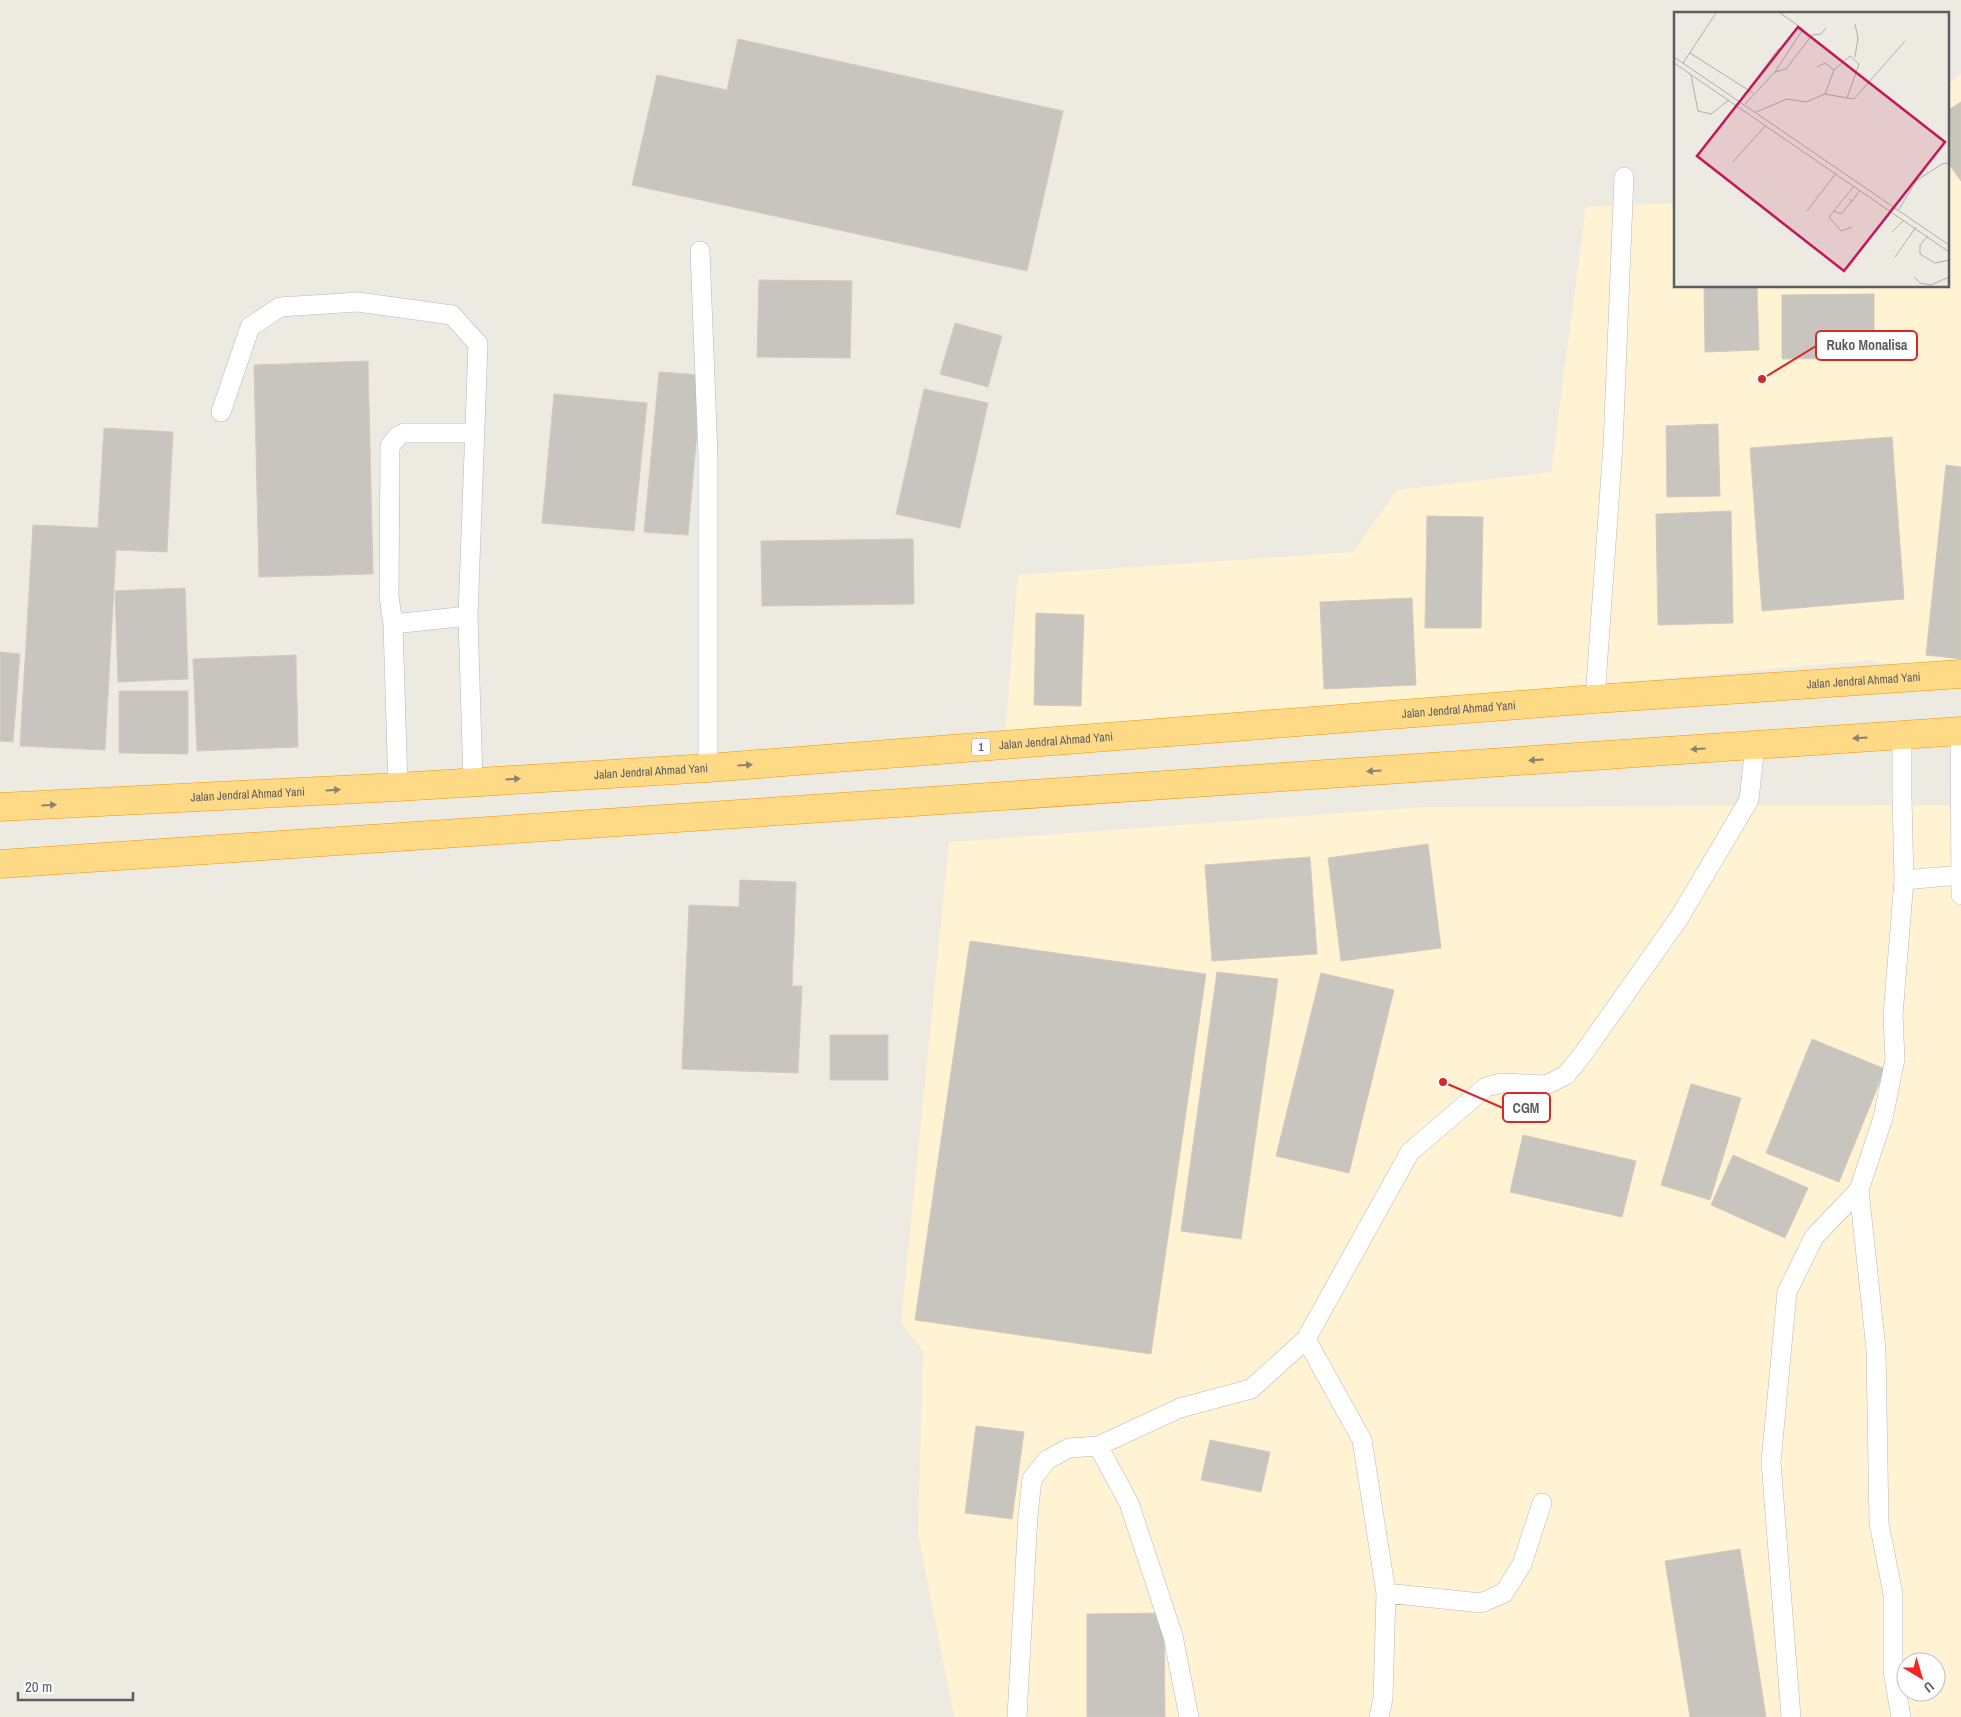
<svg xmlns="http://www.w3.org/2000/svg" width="1961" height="1717" viewBox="0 0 1961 1717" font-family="'Archivo Narrow',sans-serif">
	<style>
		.commercial { fill: #fff3d4; fill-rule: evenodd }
		.building { fill: #c8c4be; stroke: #d2cbbf }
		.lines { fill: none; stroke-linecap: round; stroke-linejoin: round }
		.lane-casing { stroke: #b4b8bc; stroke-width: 20 }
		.highway-casing { stroke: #ee9700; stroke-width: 29 }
		.lane { stroke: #fff; stroke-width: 19 }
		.highway { stroke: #ffda86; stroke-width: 28 }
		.oneway { fill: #8b836e }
		.labels { text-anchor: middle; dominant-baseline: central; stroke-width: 4.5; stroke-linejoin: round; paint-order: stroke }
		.shield { fill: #fff; stroke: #8b8e92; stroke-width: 1 }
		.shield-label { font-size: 11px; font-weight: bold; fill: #595e63 }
		.street-label { font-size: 12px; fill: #595e63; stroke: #fff }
		.inset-road { fill: none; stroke: #aeaeab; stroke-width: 1 }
		.view { fill: #c2185b; fill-opacity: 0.15; stroke: #c2185b; stroke-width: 2.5 }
		.inset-edge { fill: none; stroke: #595e63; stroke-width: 2.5 }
		.leader { fill: none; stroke: #d62828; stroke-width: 2 }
		.callout-dot { fill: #d62828; stroke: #fff; stroke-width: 2 }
		.callout { fill: #fff; stroke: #d62828; stroke-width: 2 }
		.callout-label { font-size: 14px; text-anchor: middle; font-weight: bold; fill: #595e63 }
	</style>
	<rect width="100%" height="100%" fill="#edeae1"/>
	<path class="commercial" d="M1961,74V677L1931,679L1872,660L1005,737L1018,575L1353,552L1397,490L1551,472L1586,207L1675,203V286H1947V85Z
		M1961,805V1717H954L918,1533L923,1351L901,1323L949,842L1424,807ZM1906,1662H1936V1692H1906Z"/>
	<path class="building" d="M738,39L1063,111L1027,271L632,185L657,75L727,90Z
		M1961,102V181L1947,161V111Z
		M759,280L852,281L850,358L757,357Z
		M1704,286H1757L1759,350L1705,352Z
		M1874,294V358L1782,359V295Z
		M955,323L1002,336L988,387L940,374Z
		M368,361L373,574L259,577L254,365Z
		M659,372L702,375L688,535L644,532Z
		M924,389L988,403L960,528L896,514Z
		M554,394L647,403L634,531L542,523Z
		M1718,424L1720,496L1667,497L1666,426Z
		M104,428L173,432L167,552L116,550L105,750L20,746L33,525L98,528Z
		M1892,437L1904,599L1762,611L1750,448Z
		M1946,465L1961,467V659L1926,655Z
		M1731,511L1733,623L1658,625L1656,514Z
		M1427,516L1483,517L1481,628H1425Z
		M913,539L914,604L762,606L761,541Z
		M185,588L188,679L118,682L115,591Z
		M1412,598L1416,685L1324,689L1320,602Z
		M1036,613L1084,615L1081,706L1034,705Z
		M0,652L20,654L13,742L0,741Z
		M296,655L298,747L197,751L193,659Z
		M119,691H188V754L119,753Z
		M1428,844L1441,948L1341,961L1328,858Z
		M1310,857L1317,954L1212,961L1205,865Z
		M740,880L796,882L792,986H802L798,1073L682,1069L689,905L739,907Z
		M970,941L1206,974L1151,1354L915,1320Z
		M1217,972L1278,979L1241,1239L1181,1231Z
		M1321,973L1394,990L1349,1173L1276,1156Z
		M830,1035H888V1080H830Z
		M1812,1039L1885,1069L1839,1182L1766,1153Z
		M1691,1084L1741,1098L1710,1200L1661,1185Z
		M1523,1135L1636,1161L1622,1217L1510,1192Z
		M1733,1155L1808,1188L1785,1238L1711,1205Z
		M976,1426L1024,1432L1012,1519L965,1513Z
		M1210,1440L1270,1452L1261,1492L1201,1480Z
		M1740,1549L1766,1717H1690L1665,1561Z
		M1164,1613L1165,1717H1087V1614Z"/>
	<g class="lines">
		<defs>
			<path id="lane" d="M700,251L708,456V768
				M221,412L250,327L280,307L358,302L452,315L478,344L468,616L473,782
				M393,624L389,596L390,446L398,436L404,433H475
				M1595,699L1613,445L1624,177
				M1960,731L1961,895
				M398,787L393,624L468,616
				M1904,880L1961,875
				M1098,1446L1180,1408L1251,1389L1306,1339
				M1386,1593L1481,1603L1504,1593L1522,1564L1542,1503
				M1017,1717L1028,1516L1032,1479L1047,1460L1069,1448L1098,1446L1129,1503L1173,1636L1189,1717
				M1379,1717L1383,1698L1386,1593L1362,1440L1306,1339L1410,1152L1486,1087L1501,1083L1546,1085L1566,1075L1583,1054L1679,918L1749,800L1755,745
				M1791,1717L1771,1462L1787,1292L1814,1237L1859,1190
				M1901,1717L1893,1671V1594L1879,1523L1876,1349L1859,1190L1883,1118L1895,1059L1893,1015L1904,880L1902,798V735"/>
			<g id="highway">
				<path id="s1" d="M0,807L398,787L708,768L1595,699L1961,674"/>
				<path d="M0,864L1961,731"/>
			</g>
		</defs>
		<use href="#lane" class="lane-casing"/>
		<use href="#highway" class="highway-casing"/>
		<use href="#lane" class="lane"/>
		<use href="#highway" class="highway"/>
	</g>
	<defs><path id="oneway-solid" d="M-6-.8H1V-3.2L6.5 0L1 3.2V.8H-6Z" transform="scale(1.25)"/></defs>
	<g class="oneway">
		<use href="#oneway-solid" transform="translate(1860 738) rotate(176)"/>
		<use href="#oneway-solid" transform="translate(1698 749) rotate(176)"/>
		<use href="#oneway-solid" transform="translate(1536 760) rotate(176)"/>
		<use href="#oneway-solid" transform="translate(745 765) rotate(-4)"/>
		<use href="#oneway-solid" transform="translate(1374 771) rotate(176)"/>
		<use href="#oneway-solid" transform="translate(513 779) rotate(-3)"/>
		<use href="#oneway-solid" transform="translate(333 790) rotate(-3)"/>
		<use href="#oneway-solid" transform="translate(49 805) rotate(-3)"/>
	</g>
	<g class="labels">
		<rect class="shield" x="972" y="738.5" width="18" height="17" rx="4"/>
		<g class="shield-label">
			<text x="981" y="747">1</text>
		</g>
		<g class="street-label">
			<text stroke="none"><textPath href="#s1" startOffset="1868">Jalan Jendral Ahmad Yani</textPath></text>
			<text stroke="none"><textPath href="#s1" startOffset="1462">Jalan Jendral Ahmad Yani</textPath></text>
			<text stroke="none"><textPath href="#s1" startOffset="1058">Jalan Jendral Ahmad Yani</textPath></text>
			<text stroke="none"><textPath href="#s1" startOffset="652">Jalan Jendral Ahmad Yani</textPath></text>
			<text stroke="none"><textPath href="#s1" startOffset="248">Jalan Jendral Ahmad Yani</textPath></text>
		</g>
	</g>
	<g transform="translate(1674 12)">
		<rect width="275" height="275" fill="#edeae1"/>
		<path class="inset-road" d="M16,41L79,81M0,45L275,233M181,45L184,26L181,12M0,51L275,240M9,51L42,1M143,55L151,51L160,58M101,60L112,57L138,23L147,22L152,16M17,63L24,99L37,102L55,88M151,82L173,86M66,89L105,36M71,92L101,60L129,17L106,1M82,100L113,87L132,90L151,82L160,58L176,44L185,52L173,86L180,87L231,29M59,150L92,113M175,187L178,189L186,178M133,199L162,161M160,199L167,202L178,189M224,199L242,169L268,152L275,151M178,215L167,219L155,205L180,174M218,220L230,208M254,224L246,233V242L261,251L275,248M221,245L242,215M240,265L246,271L257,273L275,265"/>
		<path class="view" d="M124,15L271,130L170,259L23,144Z"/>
		<rect width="275" height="275" class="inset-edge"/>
	</g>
	<path class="leader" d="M1762 379L1816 346M1443 1082L1503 1108"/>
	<g class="callout-dot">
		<circle cx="1762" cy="379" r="5"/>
		<circle cx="1443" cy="1082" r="5"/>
	</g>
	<g class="callout">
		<rect x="1816" y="331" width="101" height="29" rx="5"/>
		<rect x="1503" y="1093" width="47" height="29" rx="5"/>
	</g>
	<g class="callout-label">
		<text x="1867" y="350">Ruko Monalisa</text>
		<text x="1526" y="1113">CGM</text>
	</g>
	<g transform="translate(1921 1677) rotate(142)"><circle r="24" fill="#ffffff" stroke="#bdbfc1"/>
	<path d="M0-4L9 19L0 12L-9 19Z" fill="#f22722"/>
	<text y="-8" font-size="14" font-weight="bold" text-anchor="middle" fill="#595e63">U</text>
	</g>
	<path d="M18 1692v8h115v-8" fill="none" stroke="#595e63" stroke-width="2.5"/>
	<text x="25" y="1692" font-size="15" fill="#595e63" stroke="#ffffff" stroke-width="4" paint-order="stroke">20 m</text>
</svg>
